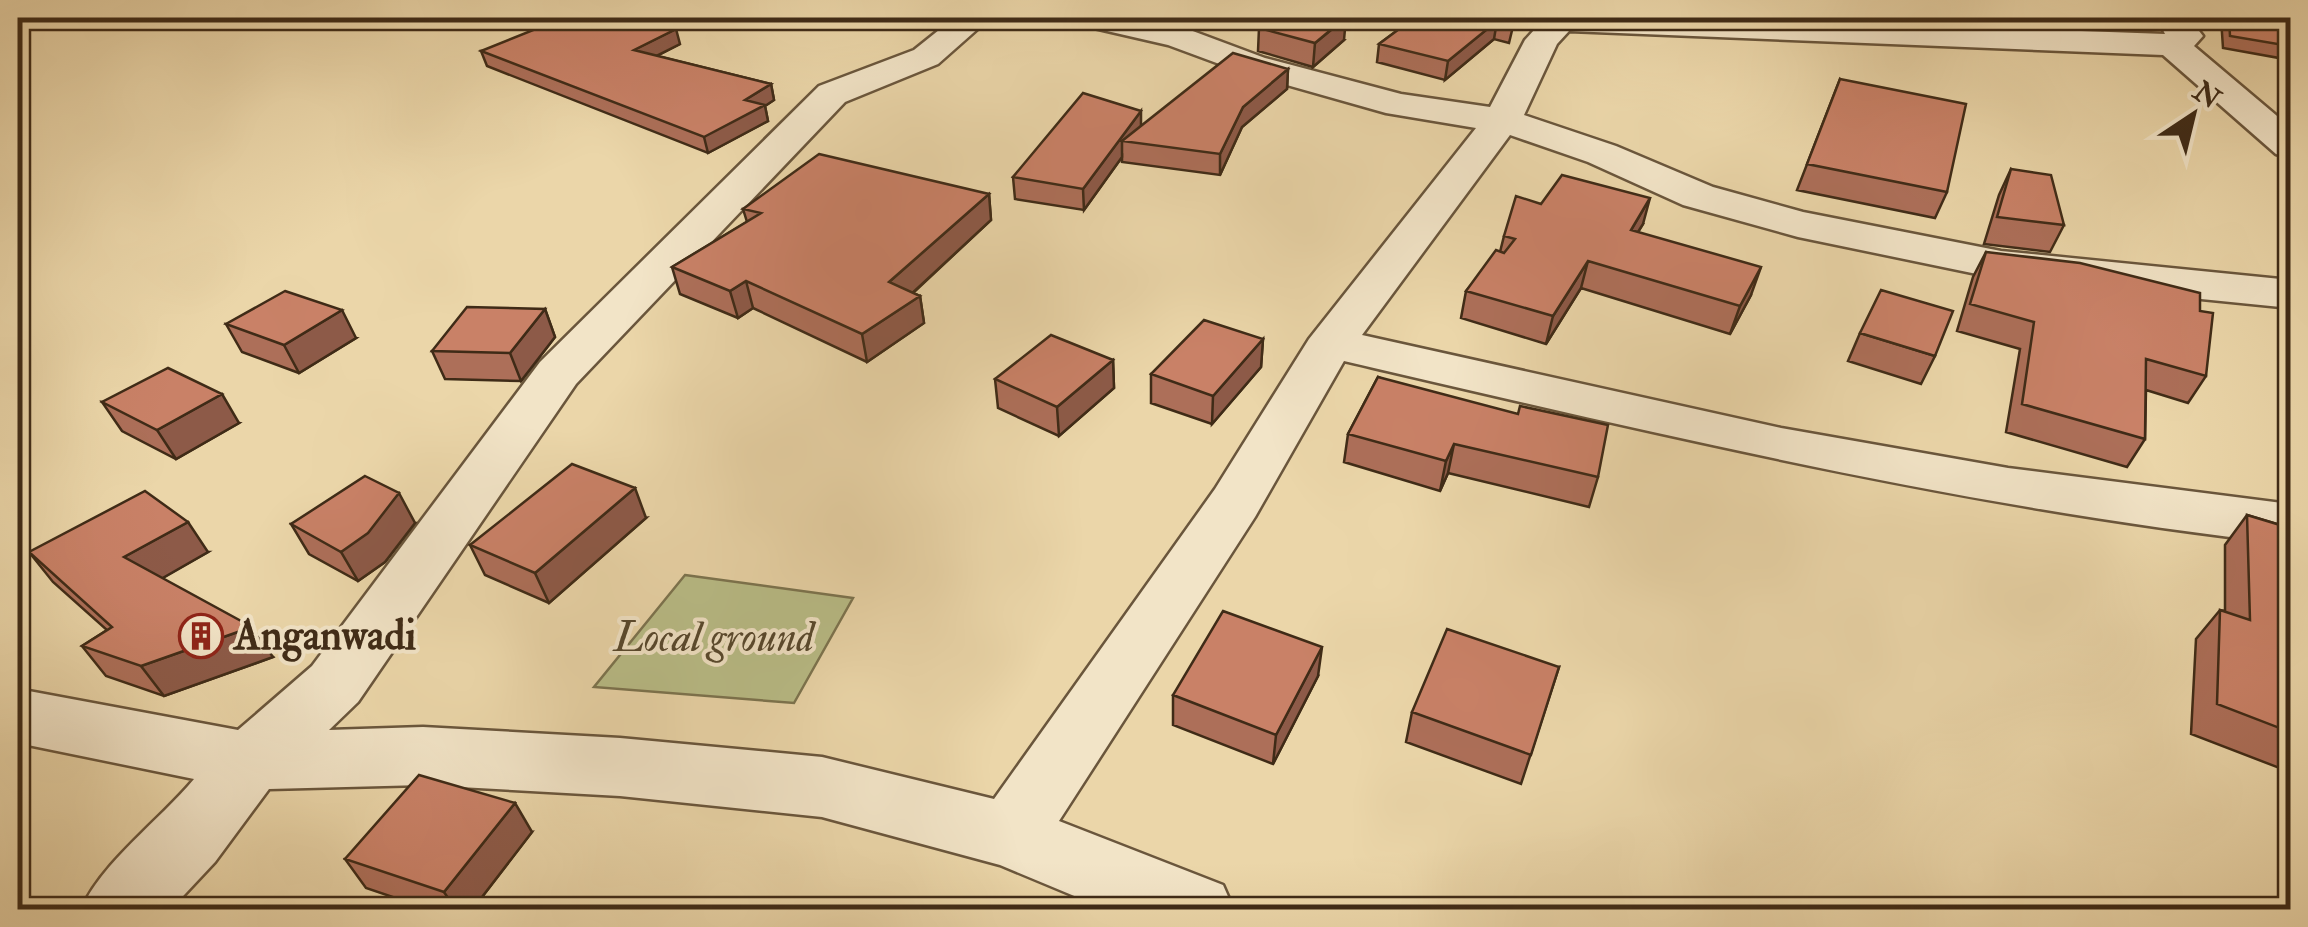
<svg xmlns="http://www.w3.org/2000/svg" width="2308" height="927" viewBox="0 0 2308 927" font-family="'IM FELL Double Pica',serif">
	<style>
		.green { fill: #b9bd87; stroke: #7c744f; stroke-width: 2.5 }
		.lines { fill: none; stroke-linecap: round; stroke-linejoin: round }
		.minor-casing { stroke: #6a563c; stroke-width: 5 }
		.minor { fill: #f2e4c7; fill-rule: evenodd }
		.wall { fill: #ad6f59; stroke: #3f2b17; stroke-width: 2.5 }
		.shaded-wall { fill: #8d5a48; stroke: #3f2b17; stroke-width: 2.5 }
		.building { fill: #c98167; stroke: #3f2b17; stroke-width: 2.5 }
		.labels { text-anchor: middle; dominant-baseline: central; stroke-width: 8; stroke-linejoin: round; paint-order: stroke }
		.poi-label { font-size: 42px; font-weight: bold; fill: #3f2b17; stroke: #f2e4c7; text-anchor: start }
		.park-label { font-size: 42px; font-style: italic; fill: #57482d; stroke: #f2e4c7 }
	</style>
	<rect width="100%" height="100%" fill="#ebd6a9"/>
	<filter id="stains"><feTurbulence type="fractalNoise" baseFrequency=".002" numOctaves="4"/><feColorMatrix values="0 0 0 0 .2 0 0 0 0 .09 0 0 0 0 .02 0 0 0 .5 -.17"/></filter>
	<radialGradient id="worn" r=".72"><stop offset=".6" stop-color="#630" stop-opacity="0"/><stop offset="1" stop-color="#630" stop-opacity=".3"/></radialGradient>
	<path class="green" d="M685,575L853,598L794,703L594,687Z"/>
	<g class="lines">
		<defs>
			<path id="minor" d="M954,18H990L938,64L845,102L576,384L358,702L329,730L423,727L620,738L822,757L994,799L1215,489L1309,339L1476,128L1386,113L1241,72L1168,45L1081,25L1077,18H1136L1190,30L1265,58L1401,94L1490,107L1525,40L1545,18H1726L2165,34L2157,18H2189L2203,36L2194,46L2290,127V158L2276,154L2163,55L1569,31L1557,44L1524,115L1616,146L1713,187L1803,212L2001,251L2290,280V308L2001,279L1798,237L1683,205L1588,162L1510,135L1362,335L1781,428L2008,468L2290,504V544C1970,509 1658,434 1344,361L1255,517L1059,821L1223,885L1234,910H1108L1000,865L822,817L620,796L423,785L269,789L215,862L170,910H81C101,863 160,820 194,779L18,743V689L238,730L312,666L540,362L819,86L914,50Z"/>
		</defs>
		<use href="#minor" class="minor-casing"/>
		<use href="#minor" class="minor"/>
	</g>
	<path class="wall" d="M1414,18H1515L1509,43L1494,39L1445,80L1377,62L1379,44Z
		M2221,18H2290V60L2223,48Z
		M1259,28L1344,40L1313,67L1258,51Z
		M680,44L657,56L771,84L774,100L765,106L768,121L708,153L487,66L481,51Z
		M1288,69L1287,89L1242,127L1220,175L1122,162V157L1084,210L1015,199L1013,177Z
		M1840,79L1947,192L1935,218L1797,190Z
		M2011,169L2064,225L2050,252L1984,244L1999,195Z
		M989,194L991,220L913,293L920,296L924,323L867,362L753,308L738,318L680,294L672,267L747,222L743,209Z
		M1541,204L1643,224L1638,232L1751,295L1730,334L1581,288L1546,344L1461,318L1466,291L1500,252L1504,236Z
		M1986,252L2200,311L2206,376L2188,403L2146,390L2145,439L2127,467L2006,432L2020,349L1957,331L1973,277Z
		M545,309L555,337L521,381L445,379L432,351Z
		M226,324L356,338L299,373L242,352Z
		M1860,333L1935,356L1921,384L1848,361Z
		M1263,339L1261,367L1212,424L1151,403V374Z
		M1113,360L1114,388L1059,436L998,408L995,379Z
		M1378,377L1598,477L1589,507L1448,473L1440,491L1344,462L1348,434Z
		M102,402L239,423L176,459L122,431Z
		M2247,515L2290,528V772L2191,734L2196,639L2220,610L2225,611V545Z
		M646,518L549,603L485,575L470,545Z
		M415,523L385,562L358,581L309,554L291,524Z
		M29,552H208L162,578L273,657L164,696L106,676L82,646L107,630L53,582Z
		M1559,667L1521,784L1406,742L1412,712Z
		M1318,676L1273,764L1173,725V695Z
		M532,832L472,910H431L366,888L345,859Z"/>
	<path class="shaded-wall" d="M1346,18L1344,40L1313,67L1315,43Z
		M1497,21L1494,39L1445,80L1448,61Z
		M676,29L680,44L638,65L634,50Z
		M1288,69L1287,89L1242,127L1220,175V154L1243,107Z
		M771,84L774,100L765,106L768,121L708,153L704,137L745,100Z
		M1141,111V132L1122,141V157L1084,210L1083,189Z
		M989,194L991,220L894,310L889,282Z
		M1650,198L1643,224L1623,256L1631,230Z
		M1588,261L1581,288L1546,344L1553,316Z
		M1761,267L1751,295L1730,334L1740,306Z
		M746,281L753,308L738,318L730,291Z
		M920,296L924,323L867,362L862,334Z
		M545,309L555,337L521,381L510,353Z
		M342,310L356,338L299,373L284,345Z
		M1263,339L1261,367L1212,424L1213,396Z
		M1113,360L1114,388L1059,436L1057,407Z
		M222,394L239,423L176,459L157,430Z
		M1454,444L1448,473L1440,491L1446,461Z
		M635,488L646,518L549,603L535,573Z
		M399,493L415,523L385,562L358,581L341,552Z
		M188,522L208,552L147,587L124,557Z
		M252,627L273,657L164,696L141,666Z
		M1322,647L1318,676L1273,764L1276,735Z
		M515,803L532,832L472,910H456L444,892Z"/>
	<path class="building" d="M563,18H634L676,29L634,50L771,84L745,100L765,105L704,137L481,51Z
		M1273,18H1345L1315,43L1259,28Z
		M1414,18H1514L1512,25L1497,21L1448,61L1379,44Z
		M2229,18H2290V46L2230,36Z
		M1233,53L1288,69L1243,107L1220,154L1122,141Z
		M1840,79L1966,104L1947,192L1807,164Z
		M1083,93L1141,111L1083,189L1013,177Z
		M819,154L989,194L889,282L920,296L862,334L746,281L730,291L672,267L761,213L743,209Z
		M2011,169L2051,175L2064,225L1997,217Z
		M1562,175L1650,198L1631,230L1761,267L1740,306L1588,261L1553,316L1466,291L1496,250L1504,253L1515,239L1504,236L1516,196L1541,204Z
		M1986,252L2080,263L2200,293V311L2213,313L2206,376L2146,359L2145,439L2022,404L2034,322L1970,304Z
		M1881,290L1953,311L1935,356L1860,333Z
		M285,291L342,310L284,345L226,324Z
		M467,307L545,309L510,353L432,351Z
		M1204,320L1263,339L1213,396L1151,374Z
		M1051,335L1113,360L1057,407L995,379Z
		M168,368L222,394L157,430L102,402Z
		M1378,377L1518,414L1520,406L1608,425L1598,477L1454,444L1446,461L1348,434Z
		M572,464L635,488L535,573L470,545Z
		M365,476L399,493L368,533L341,552L291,524Z
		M145,491L188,522L124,557L252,627L141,666L82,646L112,627L29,552Z
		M2247,515L2290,528V732L2217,704L2220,610L2250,620Z
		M1223,611L1322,647L1276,735L1173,695Z
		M1447,629L1559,667L1531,755L1412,712Z
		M419,775L515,803L444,892L345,859Z"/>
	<defs>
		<symbol id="building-ring" viewBox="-11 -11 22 22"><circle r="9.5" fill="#f2e4c7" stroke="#8f2418" stroke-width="1.5"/><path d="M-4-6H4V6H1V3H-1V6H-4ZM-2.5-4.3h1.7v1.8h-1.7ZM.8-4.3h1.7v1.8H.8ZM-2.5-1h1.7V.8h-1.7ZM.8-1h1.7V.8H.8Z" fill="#8f2418"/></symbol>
	</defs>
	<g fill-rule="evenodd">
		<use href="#building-ring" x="176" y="611" width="50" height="50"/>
	</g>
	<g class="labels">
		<g class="poi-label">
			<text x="234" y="636">Anganwadi</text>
		</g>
		<g class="park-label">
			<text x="714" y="638">Local ground</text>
		</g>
	</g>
	<rect width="2308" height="927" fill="none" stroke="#ebd6a9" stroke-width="60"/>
	<rect x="20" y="20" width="2268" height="887" fill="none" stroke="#3f2b17" stroke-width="5"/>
	<rect x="30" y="30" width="2248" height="867" fill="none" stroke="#3f2b17" stroke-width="2.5"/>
	<g transform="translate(2193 115) rotate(35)" stroke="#f2e4c7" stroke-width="8" paint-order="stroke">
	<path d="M0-8L18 38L0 25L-18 38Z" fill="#3f2b17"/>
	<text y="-15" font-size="28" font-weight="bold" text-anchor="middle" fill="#3f2b17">N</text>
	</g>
	<rect width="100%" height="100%" filter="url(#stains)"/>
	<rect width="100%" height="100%" fill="url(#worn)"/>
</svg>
